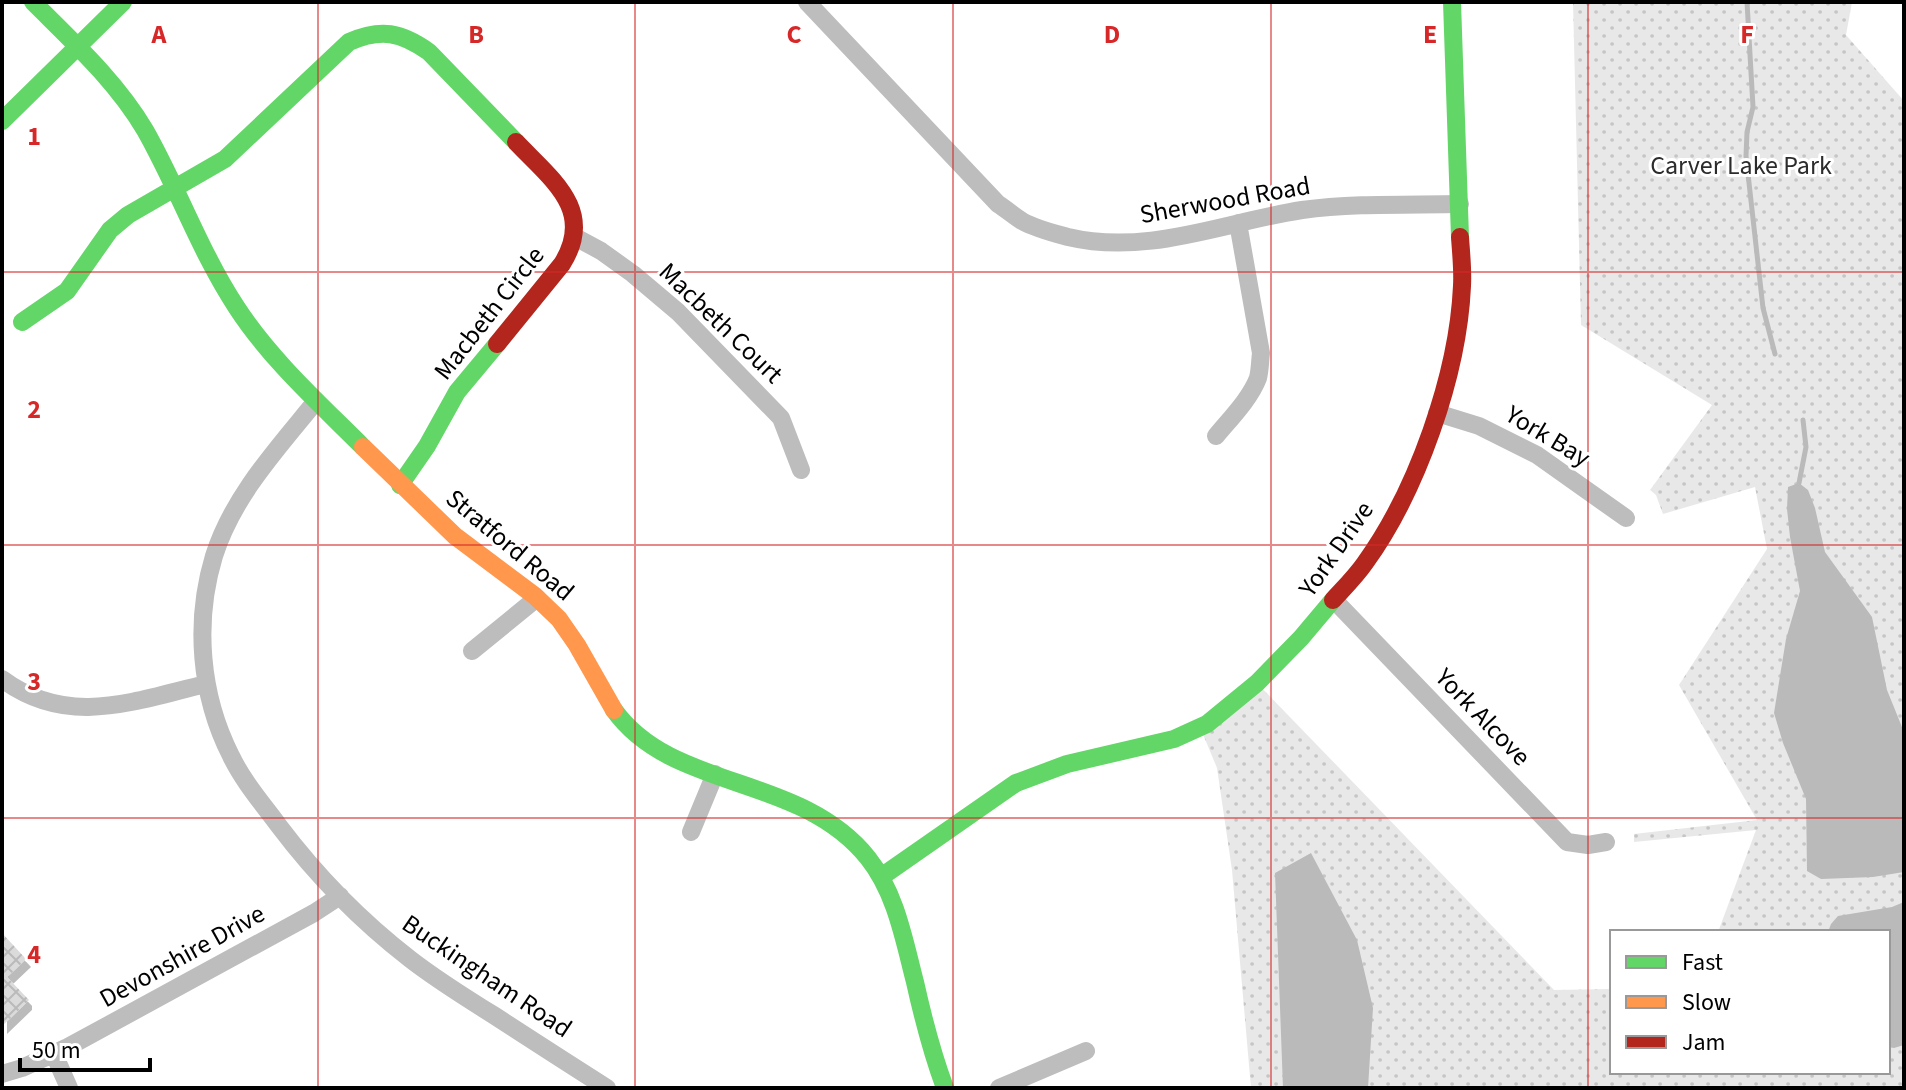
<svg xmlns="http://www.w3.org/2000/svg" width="1906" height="1090" viewBox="0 0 1906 1090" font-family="'Source Sans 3',sans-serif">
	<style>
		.park { fill: url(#park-dots) }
		.water { fill: #bababa }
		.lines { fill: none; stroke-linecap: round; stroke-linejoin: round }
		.stream { stroke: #bababa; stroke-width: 5 }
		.building { fill: url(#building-cross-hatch); filter: url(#shadow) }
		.street { stroke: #bdbdbd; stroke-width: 18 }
		.fast { stroke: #63d668; stroke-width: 18 }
		.slow { stroke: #ff974d; stroke-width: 18 }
		.jam { stroke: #b3261e; stroke-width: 18 }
		.grid { fill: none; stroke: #d62828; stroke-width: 2; stroke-opacity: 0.55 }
		.labels { text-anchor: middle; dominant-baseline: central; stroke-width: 6; stroke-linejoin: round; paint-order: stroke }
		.park-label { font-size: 26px; fill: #2c2c2c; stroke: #fff }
		.street-label { font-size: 26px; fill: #000; stroke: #fff }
		.grid-label { font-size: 26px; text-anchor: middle; font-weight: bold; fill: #d62828; stroke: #fff; stroke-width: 6; stroke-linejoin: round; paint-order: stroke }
	</style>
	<defs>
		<pattern id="park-dots" width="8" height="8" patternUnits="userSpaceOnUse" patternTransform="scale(2)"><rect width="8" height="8" fill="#e8e8e8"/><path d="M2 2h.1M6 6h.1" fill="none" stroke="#c5c5c5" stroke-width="1.8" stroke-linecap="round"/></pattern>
		<pattern id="building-cross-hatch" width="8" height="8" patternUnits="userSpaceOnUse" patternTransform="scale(2)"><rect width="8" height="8" fill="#dbdbdb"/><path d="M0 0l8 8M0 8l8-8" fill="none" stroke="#bababa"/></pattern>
		<filter id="shadow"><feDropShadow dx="5" dy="8" stdDeviation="0" flood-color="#0004"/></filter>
	</defs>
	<rect width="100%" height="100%" fill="#fff"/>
	<path class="park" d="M1573,2H1852L1846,35L1904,101V1088H1251L1232,870L1217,768L1200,727L1257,683L1554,990L1612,989V1072H1888V932H1718L1756,830L1634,842V834L1757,820L1679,685L1767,549L1755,487L1663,514L1656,495L1650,490L1712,405L1581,325Z"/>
	<path class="water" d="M1799,483L1808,490L1815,508L1825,552L1872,617L1887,690L1904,732V872L1873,877L1821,879L1807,871L1806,799L1783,743L1774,713L1786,639L1800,591L1790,537L1787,509L1788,487Z
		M1311,853L1357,940L1373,1008L1368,1088H1283L1275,873Z
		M1904,902V1045L1894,1048L1888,1047V932H1828L1831,924L1838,916L1892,907Z"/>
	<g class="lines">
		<path class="stream" d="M1747,2L1753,107L1747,132L1746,156L1763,308L1775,354
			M1799,483L1806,447L1803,420"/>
	</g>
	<path class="building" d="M2,933L26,959L7,977L29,1000L2,1026Z"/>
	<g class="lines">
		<path class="street" d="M807,2L998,204C1006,209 1014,216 1022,221C1036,229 1053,233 1068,237C1148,256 1224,222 1302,210C1354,203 1408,205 1460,204
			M575,237L601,251L633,274L678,312L781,418L801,470
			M316,401C277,449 233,496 214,556C194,622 200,695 231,756C243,781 262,803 279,826C316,875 361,921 410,959C437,980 466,998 495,1016C532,1040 569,1064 607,1088
			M1437,413L1479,426L1537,455L1626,518
			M1216,436C1230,419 1250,399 1258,378C1260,370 1260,361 1261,353L1238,223
			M1335,601L1567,842L1588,845L1606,842
			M472,651L537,598
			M2,679C68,728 134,701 206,684
			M691,832L715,774
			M54,1054L69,1088
			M2,1074L22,1068L68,1047L314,913L340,896
			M999,1088L1086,1051"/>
		<path class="fast" d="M33,2C73,42 116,81 145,130C178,188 200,252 237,308C271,360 319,403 363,447
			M1452,2L1460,237
			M2,121L123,2
			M22,322L67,291L110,230L128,215L225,159L349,42C381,28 401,32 429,52L516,142
			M400,485L427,446L457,392L497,344
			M614,710C673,792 800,773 868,858C896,893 904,940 915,982C923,1018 932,1053 945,1088
			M881,877L1016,783L1067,764L1174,739L1207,724L1257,683L1301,638L1333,600"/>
		<path class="slow" d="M363,447L455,536L535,596L559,619L577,645L614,710"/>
		<path class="jam" d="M497,344L562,264C596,210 551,179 516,142
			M1333,600C1344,588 1356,576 1365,563C1417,491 1458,375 1462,286C1463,270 1461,253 1460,237"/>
	</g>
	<path class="grid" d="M318,2V1088M635,2V1088M953,2V1088M1271,2V1088M1588,2V1088M2,272H1904M2,545H1904M2,818H1904"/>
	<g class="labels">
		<g class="park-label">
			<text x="1741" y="165">Carver Lake Park</text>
		</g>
		<g class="street-label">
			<text transform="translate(1225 200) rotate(-10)">Sherwood Road</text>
			<text transform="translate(489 313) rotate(-52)">Macbeth Circle</text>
			<text transform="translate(721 323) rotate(44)">Macbeth Court</text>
			<text transform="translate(1548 436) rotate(31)">York Bay</text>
			<text transform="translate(510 545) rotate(40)">Stratford Road</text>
			<text transform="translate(1336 549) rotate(-55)">York Drive</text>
			<text transform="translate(1483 717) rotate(46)">York Alcove</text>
			<text transform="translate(182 956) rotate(-29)">Devonshire Drive</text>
			<text transform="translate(487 976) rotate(34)">Buckingham Road</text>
		</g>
	</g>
	<g class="grid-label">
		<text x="159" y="43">A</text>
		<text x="476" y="43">B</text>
		<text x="794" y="43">C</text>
		<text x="1112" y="43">D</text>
		<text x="1430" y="43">E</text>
		<text x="1747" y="43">F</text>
		<text x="34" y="145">1</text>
		<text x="34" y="418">2</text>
		<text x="34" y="690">3</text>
		<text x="34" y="963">4</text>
	</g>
	<rect width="1906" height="1090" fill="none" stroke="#000000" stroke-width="8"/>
	<rect x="1610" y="930" width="280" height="144" fill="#ffffff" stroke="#999999" stroke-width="2"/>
	<rect x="1626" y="956" width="40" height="12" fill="#63d668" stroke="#999999" stroke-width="2"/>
	<text x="1682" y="970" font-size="24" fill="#000000">Fast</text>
	<rect x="1626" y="996" width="40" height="12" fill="#ff974d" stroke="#999999" stroke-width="2"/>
	<text x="1682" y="1010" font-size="24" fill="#000000">Slow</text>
	<rect x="1626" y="1036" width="40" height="12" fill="#b3261e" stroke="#999999" stroke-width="2"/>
	<text x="1682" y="1050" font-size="24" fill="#000000">Jam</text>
	<path d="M20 1058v12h130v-12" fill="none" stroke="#000000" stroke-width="4"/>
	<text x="32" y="1058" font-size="24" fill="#000000" stroke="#ffffff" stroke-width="6" paint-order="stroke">50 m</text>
</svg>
